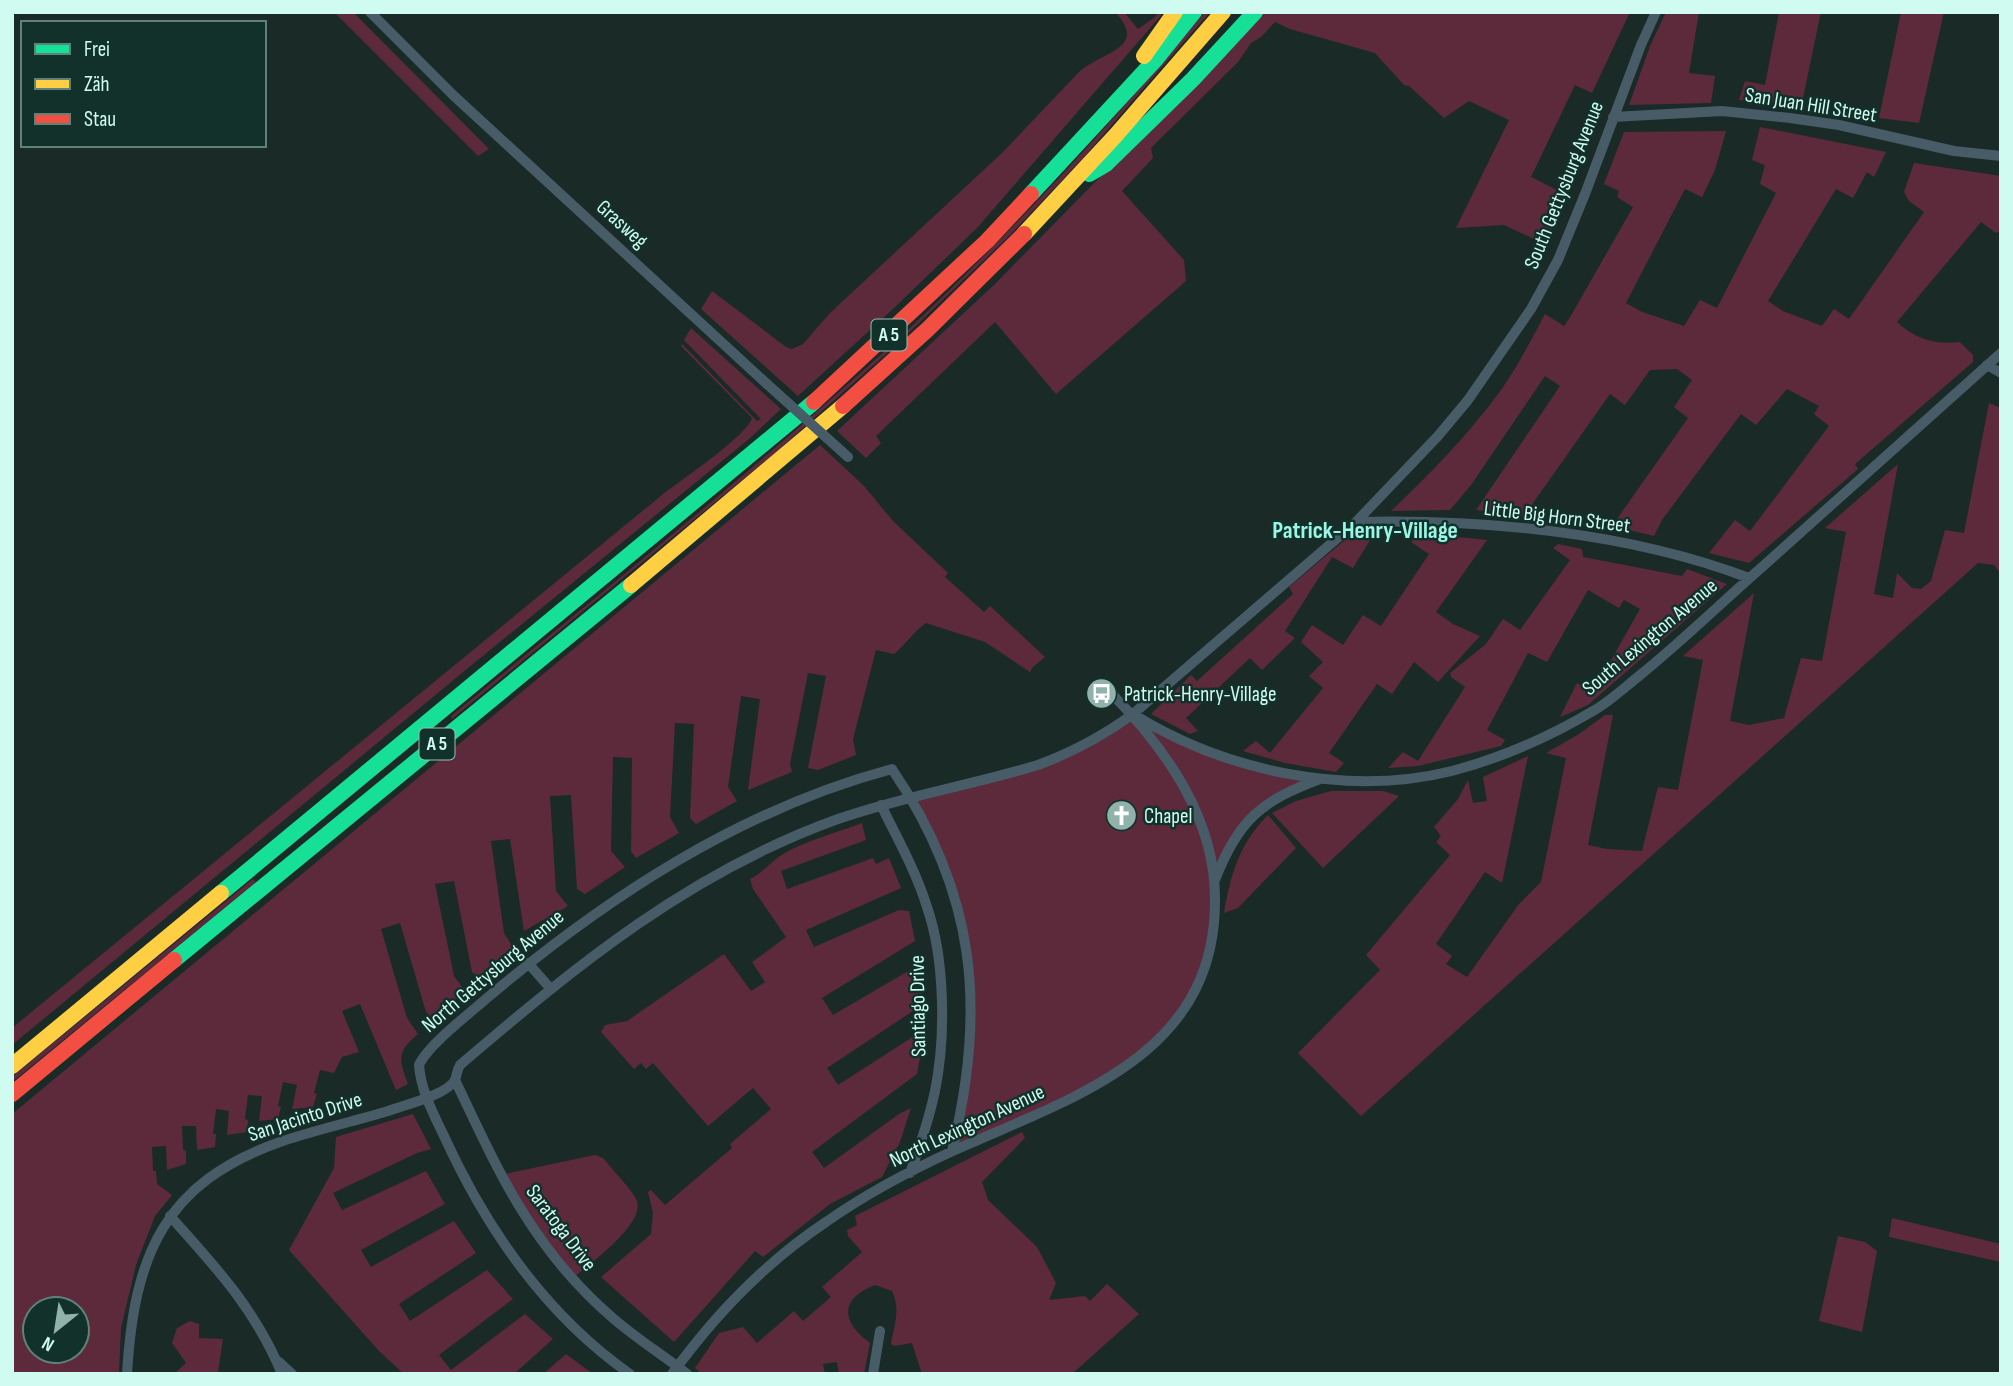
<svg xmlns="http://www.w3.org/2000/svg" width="2013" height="1386" viewBox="0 0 2013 1386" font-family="'Sofia Sans Condensed',sans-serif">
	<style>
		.green { fill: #5d2a3c; fill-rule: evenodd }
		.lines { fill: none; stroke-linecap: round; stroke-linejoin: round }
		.street { stroke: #475c67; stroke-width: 10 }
		.fast { stroke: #16e098; stroke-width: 16 }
		.slow { stroke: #ffcf43; stroke-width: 16 }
		.jam { stroke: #f24e42; stroke-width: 16 }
		.street-bridge { stroke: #475c67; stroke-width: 10 }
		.labels { text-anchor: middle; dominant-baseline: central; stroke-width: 5; stroke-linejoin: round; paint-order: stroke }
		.shield { fill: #13312b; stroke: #97beb6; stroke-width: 2 }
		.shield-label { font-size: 19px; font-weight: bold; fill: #cffbf1 }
		.street-label { font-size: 21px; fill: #cffbf1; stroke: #13312b }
		.poi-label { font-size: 21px; fill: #cffbf1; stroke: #13312b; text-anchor: start }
		.quarter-label { font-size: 24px; font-weight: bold; fill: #9af7e5; stroke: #13312b }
	</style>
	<rect width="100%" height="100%" fill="#1a2a27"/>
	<path class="green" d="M334,12H353L489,149L478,156Z
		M1115,12H1124L1138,29L1154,18L1159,12H1164L977,228L895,307L798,396L701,309L712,291L786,347L792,349L803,344L830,313L1003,152L1080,71C1105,51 1148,47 1115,12Z
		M1205,12H1210L1083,158L1010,235L897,344L775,453L452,719L451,716C597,596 745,478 885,351C1000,246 1105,131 1205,12Z
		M1262,12H1630L1592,93L1575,85L1531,177L1567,195L1545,244L1504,225L1456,228L1509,120L1469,101L1444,118L1409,86L1404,85L1375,53L1290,29L1275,22L1261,37L1251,43L1238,62L1151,148L1153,158L1122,191L1184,260L1186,281L1056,394L995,322L876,436L881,443L866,458L837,431L995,284Z
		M1666,12H1699L1689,73L1715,76L1711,103L1629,105L1650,46Z
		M1779,12H1821L1803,98L1800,105L1739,100L1745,81L1765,85Z
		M1901,12H1944L1919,123L1879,118Z
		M1760,127L1886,152L1874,177L1867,172L1853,198L1836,189L1768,301L1783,311L1822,326L1834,309L1849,319L1924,212L1909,201L1904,192L1914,163L2001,176V231L1996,233L1981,222L1897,322C1915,339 1935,345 1960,342L1973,355V362L1855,464L1858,469L1749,563L1709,553L1735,520L1750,531L1829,426L1814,414L1819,406L1787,389L1756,425L1741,414L1662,520L1654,536L1612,526L1688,418L1674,407L1692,380L1677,369L1650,370L1625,405L1610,394L1533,503L1527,517L1476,510L1560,386L1545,376L1471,485L1450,510L1391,511C1431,473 1469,434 1501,390C1518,366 1531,340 1545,314L1564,326L1569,319L1633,207L1617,197L1619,191L1604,184L1624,132L1726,131L1715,170L1702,197L1685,189L1626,303L1642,312L1684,326L1700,300L1717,308L1776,193L1760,184L1765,165L1752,160Z
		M691,328L781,409L749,439L468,668L12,1045V1028L662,495C680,481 747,436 752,418L681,346L682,344L757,421L761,419L684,340Z
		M1989,403L2001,408V574L1994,565L1978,563L1361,1116L1298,1053L1380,970L1366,955L1450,855L1436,842L1441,836L1434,827L1458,799L1468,780L1473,803L1487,801L1483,777L1528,756L1502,883L1485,872L1436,944L1452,956L1446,964L1467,977L1519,904L1541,882L1566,758L1546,753L1579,734L1605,715H1613L1588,845L1607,849L1642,851L1658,787L1678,790L1703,660L1683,656L1754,593L1730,721L1749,725L1784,718L1801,658L1822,661L1846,532L1825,528L1898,464L1874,594L1893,598L1897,573L1912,588L1921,589L1931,581L1945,530L1964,533Z
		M820,445L864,486L893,521L948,573L945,577L984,612L990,606L1045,657L1032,668L1030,672L985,642L926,623C913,632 906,644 894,654L876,650L853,739L856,755L818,770L808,768L826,676L808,673L790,764L792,772L748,790L760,699L741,696L728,787L737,801L696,824L690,818L694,724L675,723L670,817L679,833L636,858L631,851L632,758L613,757L611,851L625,867L585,894L577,889L571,795L550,796L556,891L568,906L524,931L510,839L491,841L504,933L514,949L479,978L472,972L454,881L435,884L454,976L465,991L434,1019L426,1012L400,923L381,929L407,1018L418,1034C396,1052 399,1060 408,1084L396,1090L360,1004L342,1011L359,1052L342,1057L334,1073L320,1070L314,1093L317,1094L313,1107L292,1109L297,1085L283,1082L278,1106L281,1107L278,1119L259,1121L262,1096L248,1095L245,1119L248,1120L247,1132L227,1135L229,1111L216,1109L213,1134H216L215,1147L197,1150L196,1126H182L183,1150L186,1151V1164L167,1170L166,1146L152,1147L153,1171H156L157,1184L172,1195L155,1216L136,1265L121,1328L119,1374H12V1114ZM35,1309H77V1351H35Z
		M1353,533L1373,535L1353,568L1332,557L1285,631L1295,638L1262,670L1250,658L1186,718L1198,731L1190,734L1151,714L1191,675L1197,681L1293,594L1289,587Z
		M1419,533L1487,540L1436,612L1453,624L1480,636L1438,682L1414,662L1392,694L1377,684L1329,753L1344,763L1336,772L1285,763L1243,751L1256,741L1270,753L1323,688L1309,676L1323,662L1301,642L1312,625L1343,645L1363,615L1381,626L1429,554L1411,542Z
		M1558,544L1582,549L1583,557L1682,576L1687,569L1727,584L1588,705L1560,717L1577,683L1593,692L1640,609L1624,600L1619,608L1588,590L1547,662L1528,653L1487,730L1505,740L1501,746L1418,766L1388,768L1403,752L1418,761L1465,687L1451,677L1450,673L1486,644L1503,619L1520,630L1570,560L1553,548Z
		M1133,714L1210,753L1323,778L1265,805L1221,865L1215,913L1191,1000L1123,1068L952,1151L970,1043L963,926L911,796L1038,765Z
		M1331,791H1383L1399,796L1323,868L1272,813L1296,801Z
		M1268,815L1296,848L1238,908L1224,913C1230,876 1240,842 1268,815Z
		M862,823L866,840L781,871L787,889L873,858L876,864L889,858L901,888L806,930L814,947L899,910L909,911L915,941L822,998L833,1015L922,963V1005L827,1068L838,1085L925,1029L917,1074L812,1152L824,1168L899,1114L911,1108L900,1142L882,1177L830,1204L763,1257L755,1251L674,1342L601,1277L651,1234L653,1213L648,1192L651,1190L665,1205L732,1148L730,1144L771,1109L753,1088L708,1126L653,1063L646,1069L641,1063L634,1069L601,1032L605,1025L627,1021L724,954L751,991L765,982L752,962L786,937L753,889L750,879C761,874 766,867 776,859C797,843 836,833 862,823Z
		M253,879L256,882L12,1082V1077Z
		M413,1114L431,1149L417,1153L333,1193L342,1210L426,1171L445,1204L361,1250L371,1267L454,1221L476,1253L399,1304L410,1321L487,1270L513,1299L439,1355L451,1370L525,1314L553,1339L514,1374H404L379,1351L289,1250L334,1168L336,1137Z
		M1022,1132L1025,1138L982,1182L988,1200L1037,1247L1056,1283L1049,1300L1085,1296L1090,1301L1107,1284L1139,1314L1072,1374H922L912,1343L894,1346L891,1344C894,1325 901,1310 892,1291L875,1285C839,1299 841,1322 870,1343L864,1374H839L837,1362L823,1364L825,1374H702L695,1368L719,1333L743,1327L757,1343L794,1311L803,1321L831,1297L822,1287L862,1252L848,1236L847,1230L857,1225L855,1216Z
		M595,1155L603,1158C610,1167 634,1192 637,1201C645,1225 588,1265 572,1279L500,1175Z
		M1892,1218L2001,1244V1262L1889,1237Z
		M1838,1236L1865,1242L1877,1251L1862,1332L1819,1321Z
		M190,1321L199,1324V1338L223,1339L218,1372L236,1374H174L186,1363L172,1343L177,1328Z
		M566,1354L593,1374H543Z"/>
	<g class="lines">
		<path class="street" d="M370,12L453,95L767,384
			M1613,117L1722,111L1790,118L1839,125L1954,151L2001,156
			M1987,365L2001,373
			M1356,522C1484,519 1628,532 1749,578
			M1133,714C1224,771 1347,797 1452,771C1501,758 1549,737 1593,711C1609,702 1624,688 1639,676C1681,642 1720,604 1761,568C1841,496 1921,424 2001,353
			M881,805C897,838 916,871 927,907C945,959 946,1037 935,1091C929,1119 920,1146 910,1173
			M1215,880C1238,820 1261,801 1320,779
			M528,963L550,988
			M455,1080C499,1173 533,1250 614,1319C637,1339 663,1355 687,1374
			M170,1216C215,1266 256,1310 282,1374
			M279,1362L292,1374
			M127,1374C134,1257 163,1183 280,1142C315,1130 352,1122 388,1111C404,1105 447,1095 455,1080C457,1075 457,1070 460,1065C577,965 690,872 838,819C904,796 972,785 1038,765C1073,752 1103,736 1133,714L1356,522L1438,436L1468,400L1531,309L1558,260L1585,194L1641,45L1656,12
			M630,1374C546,1315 486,1228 444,1136C433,1113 421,1091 419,1065C428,1045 469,1014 487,998C607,897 739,810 892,769C976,893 987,1008 952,1151
			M672,1374C714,1316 766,1262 826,1222C866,1194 911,1170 955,1150C1073,1097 1215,1056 1215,901C1216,819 1166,749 1111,693
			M873,1374L880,1331"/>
		<path class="fast" d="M1089,174L1106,164L1193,79L1255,12
			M1031,194L1156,59L1194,12
			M221,893L814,402
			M174,960L631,585"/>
		<path class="slow" d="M1144,56L1175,12
			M1024,234L1116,135L1223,12
			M631,585L843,406
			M12,1066L221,893"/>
		<path class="jam" d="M814,402L987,241L1031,194
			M843,406L928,329L1024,234
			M12,1094L174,960"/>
		<path class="street-bridge" d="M767,384L848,457"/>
	</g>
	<defs>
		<symbol id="bus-disc" viewBox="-11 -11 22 22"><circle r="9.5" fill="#90b2aa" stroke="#13312b"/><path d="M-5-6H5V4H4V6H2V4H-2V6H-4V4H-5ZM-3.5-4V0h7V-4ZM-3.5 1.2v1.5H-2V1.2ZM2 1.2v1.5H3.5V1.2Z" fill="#fff"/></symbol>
		<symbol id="church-disc" viewBox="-11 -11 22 22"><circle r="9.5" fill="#90b2aa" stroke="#13312b"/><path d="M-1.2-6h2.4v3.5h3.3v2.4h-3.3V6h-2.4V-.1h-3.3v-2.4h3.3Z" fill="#fff"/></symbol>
	</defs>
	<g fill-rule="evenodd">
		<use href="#bus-disc" x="1084" y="676" width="35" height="35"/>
		<use href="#church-disc" x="1104" y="798" width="35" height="35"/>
	</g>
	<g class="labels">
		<g class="shield">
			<rect x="871.5" y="319.5" width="35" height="31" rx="5"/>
			<rect x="419.5" y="728.5" width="35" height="31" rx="5"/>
		</g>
		<g class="shield-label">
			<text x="889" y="335">A 5</text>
			<text x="437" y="744">A 5</text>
		</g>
		<g class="street-label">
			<text transform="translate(1811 105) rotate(9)">San Juan Hill Street</text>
			<text transform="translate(1564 185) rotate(-68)">South Gettysburg Avenue</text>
			<text transform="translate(622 224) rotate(42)">Grasweg</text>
			<text transform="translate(1557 517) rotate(7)">Little Big Horn Street</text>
			<text transform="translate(1650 637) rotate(-40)">South Lexington Avenue</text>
			<text transform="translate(493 971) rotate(-40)">North Gettysburg Avenue</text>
			<text transform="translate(918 1006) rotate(-91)">Santiago Drive</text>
			<text transform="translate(305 1117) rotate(-18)">San Jacinto Drive</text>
			<text transform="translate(967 1126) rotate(-25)">North Lexington Avenue</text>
			<text transform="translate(561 1228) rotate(53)">Saratoga Drive</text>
		</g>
		<g class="poi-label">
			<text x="1124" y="694">Patrick-Henry-Village</text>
			<text x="1144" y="816">Chapel</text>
		</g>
		<g class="quarter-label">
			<text x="1365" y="530">Patrick-Henry-Village</text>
		</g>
	</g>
	<rect width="2013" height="1386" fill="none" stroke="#cffbf1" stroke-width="28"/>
	<rect x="21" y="21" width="245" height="126" fill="#13312b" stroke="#5e827a" stroke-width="2"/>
	<rect x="35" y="44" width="35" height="10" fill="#16e098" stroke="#5e827a" stroke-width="2"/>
	<text x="84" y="56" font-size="21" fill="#cffbf1">Frei</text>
	<rect x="35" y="79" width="35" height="10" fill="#ffcf43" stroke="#5e827a" stroke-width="2"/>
	<text x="84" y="91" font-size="21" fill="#cffbf1">Zäh</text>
	<rect x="35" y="114" width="35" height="10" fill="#f24e42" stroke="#5e827a" stroke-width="2"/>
	<text x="84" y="126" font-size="21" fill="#cffbf1">Stau</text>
	<g transform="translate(56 1330) rotate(210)"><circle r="33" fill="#13312b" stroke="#5e827a" stroke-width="2"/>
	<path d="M0-5L12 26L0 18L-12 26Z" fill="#90b2aa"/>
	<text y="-10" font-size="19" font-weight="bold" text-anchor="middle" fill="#cffbf1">N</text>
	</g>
</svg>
